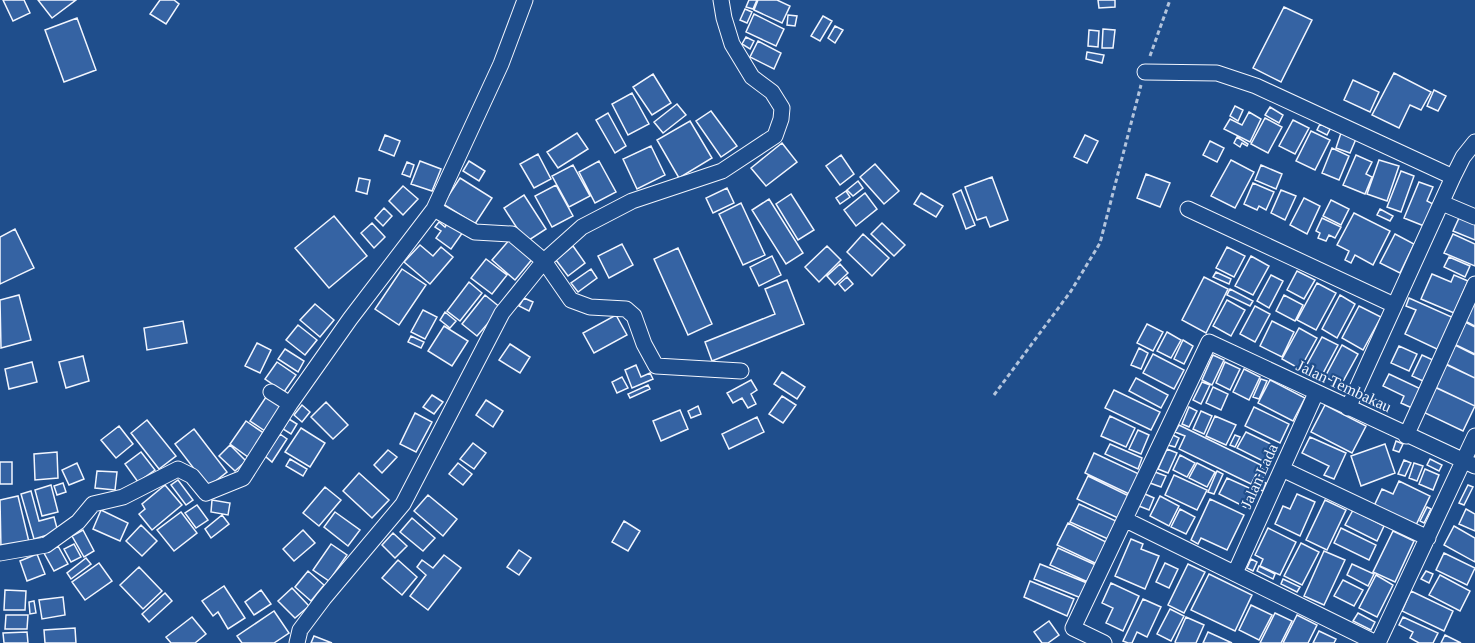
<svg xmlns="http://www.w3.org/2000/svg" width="1475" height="643" viewBox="0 0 1475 643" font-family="'Times New Roman',serif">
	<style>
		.building { fill: #3563a3; stroke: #f2f6ff; stroke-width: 1.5 }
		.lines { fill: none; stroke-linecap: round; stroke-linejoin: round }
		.minor-casing { stroke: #f2f6ff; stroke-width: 17 }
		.path { stroke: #b3c4dc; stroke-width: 3; stroke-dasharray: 4.5 3; stroke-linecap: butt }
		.minor { stroke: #1f4e8c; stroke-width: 15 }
		.labels { text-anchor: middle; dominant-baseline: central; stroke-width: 4.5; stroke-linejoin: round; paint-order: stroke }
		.street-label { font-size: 16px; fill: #f2f6ff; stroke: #1f4e8c }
	</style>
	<rect width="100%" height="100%" fill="#1f4e8c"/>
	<path class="building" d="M3,0H24L30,13L13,21Z
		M38,0H76L52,18Z
		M160,0H174L179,4L166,24L150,14Z
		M749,0H757L753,9L746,7Z
		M758,0H777L790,6L782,23L754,10Z
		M1098,0H1115V7L1099,8Z
		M1284,7L1312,20L1281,82L1253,68Z
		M745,9L752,12L747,23L740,20Z
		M754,14L784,29L776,46L746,32Z
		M788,15L797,16L795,26L787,25Z
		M823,16L832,21L820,41L811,36Z
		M77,18L96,70L64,82L45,30Z
		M835,26L843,30L835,43L828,38Z
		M1103,29L1115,30L1113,48H1102Z
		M1089,30L1099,31L1098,47L1088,46Z
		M746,37L754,41L750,49L742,44Z
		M758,41L781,53L774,69L750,57Z
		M1087,52L1104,55L1102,63L1086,59Z
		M1394,73L1431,92L1421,110L1410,105L1399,128L1372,115Z
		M653,74L671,103L652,115L633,87Z
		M1353,80L1379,92L1370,112L1344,100Z
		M1434,90L1446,96L1438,111L1427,106Z
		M632,93L649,124L628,135L612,104Z
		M677,104L686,115L663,133L654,122Z
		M1235,106L1243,110L1238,121L1230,116Z
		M1270,107L1283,115L1279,123L1265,115Z
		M711,111L737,146L721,157L696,121Z
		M1249,112L1261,119L1250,142L1224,129L1230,119L1242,125Z
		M608,113L626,146L615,153L596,120Z
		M1265,118L1282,127L1268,153L1251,144Z
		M1293,120L1309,128L1295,154L1279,146Z
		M690,121L712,158L679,178L657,140Z
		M1320,124L1330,129L1327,135L1317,130Z
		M1311,131L1330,140L1315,170L1296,161Z
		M577,133L588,149L558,168L547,152Z
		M1341,133L1356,139L1350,153L1336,148Z
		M385,135L400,141L394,156L379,150Z
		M1085,135L1098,141L1087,163L1074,157Z
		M1237,137L1248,144L1247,146L1242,143L1240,147L1234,143Z
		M1210,141L1224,148L1217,162L1203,155Z
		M782,143L797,162L766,186L751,168Z
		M651,146L665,175L637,189L623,159Z
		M1332,148L1349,156L1339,180L1322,173Z
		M538,154L551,179L534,188L520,164Z
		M841,155L854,174L840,185L826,166Z
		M1356,155L1372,162L1366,174L1372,177L1365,194L1343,185Z
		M1231,160L1254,172L1235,208L1211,196Z
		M1379,160L1399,166L1387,201L1367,194Z
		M420,161L441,169L432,191L411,184Z
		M469,161L485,171L479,181L463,171Z
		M599,161L616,192L595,203L579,172Z
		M407,162L414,165L410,177L402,174Z
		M875,164L899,191L884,204L860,177Z
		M573,165L590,196L569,207L552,176Z
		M1261,165L1282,174L1276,189L1255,180Z
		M1401,171L1414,176L1401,212L1387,207Z
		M1146,174L1170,183L1160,207L1137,198Z
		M992,177L1008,220L990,227L986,217L977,220L965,187Z
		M359,178L370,180L367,194L356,191Z
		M460,178L492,198L475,224L443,204Z
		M858,181L863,188L853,196L847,190Z
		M1419,182L1433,187L1427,201L1433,204L1424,226L1404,218Z
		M1253,183L1274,192L1266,210L1259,206L1257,210L1244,204Z
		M556,185L573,216L552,227L535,196Z
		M403,186L418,199L403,215L389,201Z
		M727,188L734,203L713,213L706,198Z
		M961,190L975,225L966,229L953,194Z
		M1281,190L1296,196L1285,220L1271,213Z
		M846,191L850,197L840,204L836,198Z
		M865,193L877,209L856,226L844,210Z
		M921,193L943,206L936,217L914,204Z
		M791,194L814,230L798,240L776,204Z
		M524,195L546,229L526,242L504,208Z
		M1304,198L1320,206L1307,234L1290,225Z
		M769,199L803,253L786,264L752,210Z
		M1331,200L1349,209L1341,225L1323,216Z
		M741,203L765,255L743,265L719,214Z
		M384,208L392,216L383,226L375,218Z
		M1380,209L1393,216L1390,221L1377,215Z
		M1354,213L1390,231L1373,265L1355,255L1351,263L1345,260L1349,251L1337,245Z
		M334,216L367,256L329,288L295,248Z
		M1322,218L1341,227L1335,238L1329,235L1326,241L1318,238L1320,233L1316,231Z
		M1459,218L1475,224V240L1453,231Z
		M439,222L445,227L448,222L463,232L451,249L436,238L441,231L435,227Z
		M372,223L385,237L374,248L361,233Z
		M882,223L905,245L894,256L871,234Z
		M15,229L34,268L0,284V237Z
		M863,234L889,258L872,276L847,252Z
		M1395,234L1414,244L1400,273L1380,263Z
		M1453,234L1475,244V266L1444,253Z
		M511,238L534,257L515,280L492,260Z
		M622,244L633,265L609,278L598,256Z
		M420,245L433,256L441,247L453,257L430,284L404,262Z
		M573,246L585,263L568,276L556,260Z
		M827,246L841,260L819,282L805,267Z
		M1227,247L1245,256L1234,277L1216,268Z
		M678,248L712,324L688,335L654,259Z
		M772,256L781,275L759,286L750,267Z
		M1251,256L1269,266L1253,295L1235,286Z
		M1449,257L1470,266L1465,277L1444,267Z
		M486,259L507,275L492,294L471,278Z
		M840,264L848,273L835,285L827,276Z
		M402,269L426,285L399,325L375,309Z
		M591,269L597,278L578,292L571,283Z
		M1297,271L1315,280L1304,299L1287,290Z
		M1216,272L1231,279L1229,284L1213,277Z
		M1432,274L1451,282L1454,275L1468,281L1454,313L1421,299Z
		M1271,275L1283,281L1269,308L1257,301Z
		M847,277L853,284L845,291L839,284Z
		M1204,277L1228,289L1206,333L1182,320Z
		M787,280L804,324L712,361L705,342L775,314L765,289Z
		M469,282L482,293L460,321L447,311Z
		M1317,283L1336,293L1316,330L1297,320Z
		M1230,289L1253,301L1250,306L1227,295Z
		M19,295L31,340L1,348L0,300Z
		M485,295L501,308L477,336L462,324Z
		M1284,295L1303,305L1295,321L1276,311Z
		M1340,295L1355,304L1337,338L1322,329Z
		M524,298L533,302L529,311L519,306Z
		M1409,298L1454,318L1439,350L1405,334L1416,310L1406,306Z
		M1227,300L1245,310L1231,336L1213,326Z
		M1475,301V326L1465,321Z
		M315,304L334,320L320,337L300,320Z
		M1255,306L1270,314L1255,342L1240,334Z
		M1359,306L1381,317L1363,350L1342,338Z
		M423,310L437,317L425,339L411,332Z
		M445,312L456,321L450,328L440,320Z
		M616,315L627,335L594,353L583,333Z
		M183,321L187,343L147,350L144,328Z
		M1272,321L1294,332L1282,357L1260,346Z
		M1465,322L1475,327V354L1454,344Z
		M1147,324L1163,332L1153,351L1137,343Z
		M298,325L317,340L305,355L286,340Z
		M444,326L468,341L452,366L428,351Z
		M1299,328L1317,338L1300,369L1282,359Z
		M1167,332L1181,340L1171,358L1157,351Z
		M411,336L424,342L421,348L408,342Z
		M1322,337L1338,345L1321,377L1305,368Z
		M1183,340L1193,346L1184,364L1174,359Z
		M257,343L271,350L260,373L245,366Z
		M510,344L530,357L520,373L499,360Z
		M1453,344L1475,355V378L1444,363Z
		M1342,345L1358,354L1341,385L1325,377Z
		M1399,346L1417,354L1409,371L1391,363Z
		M1139,348L1148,353L1141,369L1131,365Z
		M285,349L304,361L298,372L278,359Z
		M1153,354L1184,370L1174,389L1143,373Z
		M1213,355L1224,360L1212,385L1202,380Z
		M1422,355L1433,360L1423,381L1412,376Z
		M83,356L89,381L66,388L59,362Z
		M32,362L37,382L9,389L5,369Z
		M277,362L296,375L284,392L265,379Z
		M1225,362L1240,369L1230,390L1216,383Z
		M1445,364L1475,378V406L1434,387Z
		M636,365L641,377L650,373L653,379L632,388L625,370Z
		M1244,369L1260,377L1249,400L1233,392Z
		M782,372L805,387L797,399L774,384Z
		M1389,374L1421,389L1412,408L1401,403L1404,396L1383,386Z
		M622,377L628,388L617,393L612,382Z
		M1136,378L1168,395L1161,408L1129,391Z
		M1261,379L1267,381L1259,399L1253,397Z
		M751,380L757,390L751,394L756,404L748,408L742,398L733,403L727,393Z
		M1270,380L1305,398L1293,421L1258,403Z
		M1202,382L1210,385L1201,404L1193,400Z
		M648,385L650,389L630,398L628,394Z
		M1213,387L1228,394L1221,410L1206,403Z
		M1435,387L1475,406L1463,431L1423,412Z
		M1114,390L1160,412L1151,430L1105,408Z
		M432,395L443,402L434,414L423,407Z
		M782,396L796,405L783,423L769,414Z
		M266,397L281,407L265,431L250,421Z
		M486,400L503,411L493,427L476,415Z
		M326,402L348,425L333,439L311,417Z
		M302,405L310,412L302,422L294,415Z
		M1325,405L1366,426L1352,453L1311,432Z
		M698,406L701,414L691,418L688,411Z
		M1189,407L1197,411L1189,427L1182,424Z
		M1254,407L1289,424L1280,443L1245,426Z
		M680,410L688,429L661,441L653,421Z
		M1201,411L1212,416L1204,434L1193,429Z
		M415,413L432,422L416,452L400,444Z
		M1110,416L1135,428L1126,447L1101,436Z
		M1215,416L1236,425L1226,445L1206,436Z
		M757,417L764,432L729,449L722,434Z
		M289,419L297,424L291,434L283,429Z
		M147,420L176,456L159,469L131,433Z
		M246,421L265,434L248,457L230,444Z
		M1179,425L1261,465L1251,484L1179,449L1185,436L1175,432Z
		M119,426L133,444L116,458L101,440Z
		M301,428L325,443L310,467L285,452Z
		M194,429L227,472L208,487L175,444Z
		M1138,430L1149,435L1141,454L1129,449Z
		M1246,432L1277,447L1269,464L1237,448Z
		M280,434L287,439L272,462L265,456Z
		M1173,435L1179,438L1175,447L1168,445Z
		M1235,435L1240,437L1235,447L1230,445Z
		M1310,437L1346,453L1334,479L1324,475L1329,466L1302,453Z
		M1396,441L1403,444L1399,452L1393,450Z
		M473,443L486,453L474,469L460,459Z
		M1110,444L1142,458L1138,469L1105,454Z
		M1385,444L1395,473L1361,486L1351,456Z
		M230,445L246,461L235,471L219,456Z
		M1167,449L1177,453L1168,473L1158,469Z
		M388,450L397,457L382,473L374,465Z
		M57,452L58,478L35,480L34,454Z
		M141,452L155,470L138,482L125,464Z
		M1094,453L1139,474L1129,494L1085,473Z
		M1180,455L1195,463L1187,477L1173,470Z
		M290,459L307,469L303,476L286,466Z
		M1430,459L1442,465L1439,471L1427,465Z
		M1404,460L1411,463L1405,476L1398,474Z
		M0,462H12V484H0Z
		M77,463L84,479L69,485L62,470Z
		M458,463L472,474L463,485L449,474Z
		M1197,463L1215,472L1207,487L1189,478Z
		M1414,463L1423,466L1417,481L1409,478Z
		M1262,469L1266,471L1262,481L1266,483L1263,491L1254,487Z
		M1425,469L1439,475L1433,490L1419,484Z
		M97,471L117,472L115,490L95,488Z
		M1217,471L1223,474L1214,494L1208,492Z
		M1155,472L1166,476L1161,487L1150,483Z
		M359,473L389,500L372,518L343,491Z
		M1174,475L1207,490L1197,510L1165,495Z
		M1088,476L1129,496L1118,518L1077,499Z
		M1227,478L1256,491L1247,508L1219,494Z
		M178,480L193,500L186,505L171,485Z
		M1399,481L1430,496L1416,525L1374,506L1382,489L1393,494Z
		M63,483L66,492L57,495L54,486Z
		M51,485L58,512L42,516L35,490Z
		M165,485L182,505L152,530L139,514L145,509L142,504Z
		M1468,485L1473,487L1464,505L1459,503Z
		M325,487L341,500L319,526L303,513Z
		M31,491L39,521L54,517L58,532L34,539L21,494Z
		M1145,494L1154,498L1149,510L1139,506Z
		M1297,494L1315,502L1300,536L1275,524L1283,506L1290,509Z
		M428,495L457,519L443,536L414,511Z
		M18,496L29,542L1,549L0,500Z
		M1160,496L1179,506L1169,526L1150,516Z
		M1210,499L1244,515L1227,550L1201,538L1198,544L1191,540Z
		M212,500L230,503L228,515L211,512Z
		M1325,500L1346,510L1327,550L1306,540Z
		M1079,504L1116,521L1108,539L1070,522Z
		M197,505L208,520L196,528L185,513Z
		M1427,507L1431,509L1424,523L1420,521Z
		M1180,509L1195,517L1186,534L1171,527Z
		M1466,509L1475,514V531L1459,524Z
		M101,510L128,523L120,541L93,529Z
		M1353,510L1384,526L1377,541L1345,525Z
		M181,512L197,533L174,551L157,530Z
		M335,512L360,530L348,546L324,527Z
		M222,515L229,524L211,538L205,529Z
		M412,518L435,538L423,551L400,532Z
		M624,521L640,531L628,551L612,542Z
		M1068,523L1108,543L1097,564L1057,545Z
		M141,525L157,541L142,556L126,541Z
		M1454,526L1475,538V562L1444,545Z
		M1268,528L1296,542L1280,575L1260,566L1263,559L1255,555Z
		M1341,528L1376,545L1369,560L1334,543Z
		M83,530L94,551L84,557L72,536Z
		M303,530L315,543L294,561L283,549Z
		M1393,531L1414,541L1395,582L1373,572Z
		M393,533L407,546L395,558L382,545Z
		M1131,539L1143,544L1141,549L1159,556L1145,589L1115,576Z
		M1301,543L1319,552L1302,585L1284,576Z
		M74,544L81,557L71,562L64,549Z
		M331,544L347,555L329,581L313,570Z
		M58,546L68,564L54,571L44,553Z
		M1058,548L1098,566L1090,583L1050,565Z
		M519,550L531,558L519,575L507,567Z
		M1324,551L1345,560L1324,605L1304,596Z
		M1444,553L1475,568L1467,585L1436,570Z
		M37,554L45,574L27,581L20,561Z
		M444,555L461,568L428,610L410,596L426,575L417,567L422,560L433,568Z
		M86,558L91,564L71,579L67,573Z
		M1251,559L1257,562L1253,571L1247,568Z
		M398,560L417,577L402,595L382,578Z
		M99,563L112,581L85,600L72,582Z
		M1165,563L1178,569L1169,588L1156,582Z
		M1040,564L1087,583L1081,598L1034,579Z
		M1188,564L1205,572L1184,613L1168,605Z
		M1352,564L1374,574L1368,586L1347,575Z
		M1259,566L1275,574L1273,579L1257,571Z
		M139,567L162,591L143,609L120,585Z
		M308,571L324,585L311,601L295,587Z
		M1426,571L1433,574L1429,583L1421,579Z
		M1209,574L1252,595L1235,631L1191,610Z
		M1376,575L1393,585L1377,617L1359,608Z
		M1440,575L1470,591L1460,611L1429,595Z
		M1283,579L1300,587L1297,592L1281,584Z
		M1343,580L1363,590L1354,606L1334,596Z
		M1030,581L1074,599L1067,616L1024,597Z
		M1111,583L1139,596L1123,631L1106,623L1113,608L1102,603Z
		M224,586L245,618L228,629L218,612L213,616L202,601Z
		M292,588L309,606L295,618L278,601Z
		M5,590L26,591L25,610H4Z
		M261,590L271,604L254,615L245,602Z
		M1411,591L1453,611L1444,631L1402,611Z
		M165,593L172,601L149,622L142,614Z
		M63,597L65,615L42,619L39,600Z
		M1143,599L1161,607L1147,637L1137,632L1132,643H1128L1123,641Z
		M34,601L36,613L30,614L29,602Z
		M1251,605L1272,615L1259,640L1239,630Z
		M1170,609L1184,616L1171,641L1157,634Z
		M274,611L289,633L274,643H242L237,636Z
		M1275,613L1292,621L1281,643H1260Z
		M1358,613L1375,622L1371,630L1353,621Z
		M6,615H28L27,629H5Z
		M1297,615L1317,625L1308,643H1283Z
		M192,617L206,634L195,643H171L166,637Z
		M1186,617L1204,625L1196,643H1176L1175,642Z
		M1403,617L1438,633L1433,643H1419L1410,638L1413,632L1399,625Z
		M1049,621L1059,635L1048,643H1042L1034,632Z
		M75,628L76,643H45L44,630Z
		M1319,631L1336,639L1334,643H1313Z
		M27,632L28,643H4L3,633Z
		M1208,632L1232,643H1203Z
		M1445,635L1461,643H1441Z
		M314,636L332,643H311Z"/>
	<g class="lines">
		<defs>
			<path id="minor" d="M1145,72L1217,73L1256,86L1453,177
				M1442,203L1475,217
				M434,209L475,232L512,234L544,261L571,300L590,307L626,309L634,316L644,344L656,366L741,371
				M1188,209L1394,305
				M271,392L290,404
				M1348,408L1453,177L1463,157L1475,142
				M1406,436L1475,284
				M1282,469L1428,538
				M1126,520L1376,643
				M0,553L46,545L78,522L93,504L123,497L178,469L192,476L206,493L243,478L290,404L350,319L434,209L501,64L525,0
				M1235,573L1316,393
				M297,643L300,630L324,598L403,504L502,313L544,261L582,227L632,201L722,171L775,136L781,119L782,108L772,92L752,77L732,44L724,18L721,0
				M1104,643L1073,628L1209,342L1475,466
				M1378,643L1475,436"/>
		</defs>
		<use href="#minor" class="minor-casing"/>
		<path class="path" d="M1150,56L1170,0
			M994,395L1071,291L1100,243L1141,85"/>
		<use href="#minor" class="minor"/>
	</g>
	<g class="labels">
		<g class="street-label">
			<text transform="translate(1344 386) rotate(25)">Jalan Tembakau</text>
			<text transform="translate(1259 476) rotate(-66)">Jalan Lada</text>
		</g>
	</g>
</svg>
